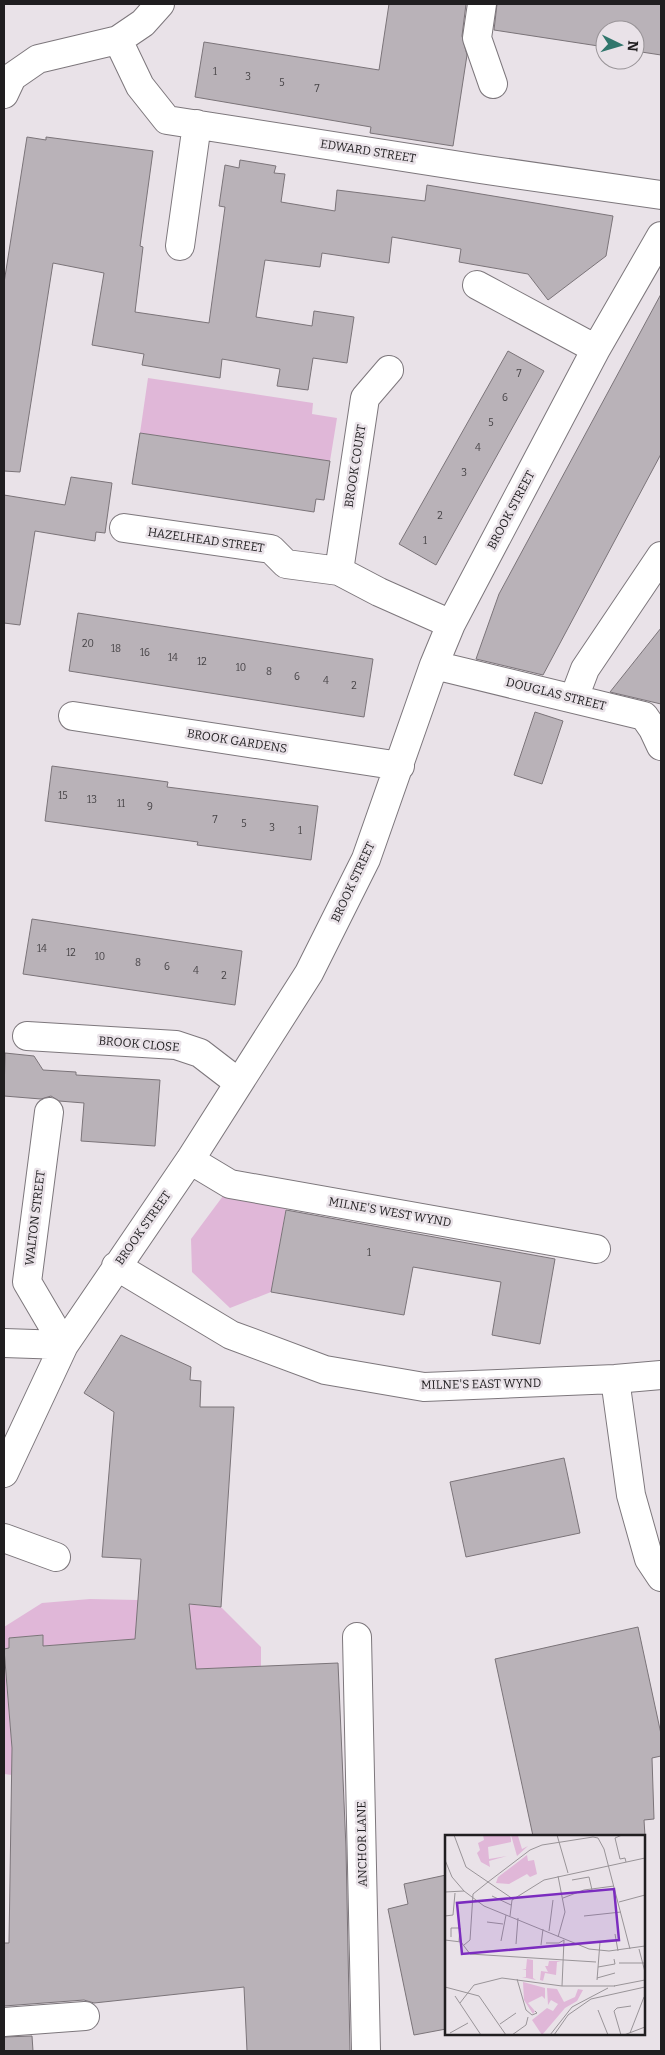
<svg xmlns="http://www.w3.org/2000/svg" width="665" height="2055" viewBox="0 0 665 2055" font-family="Bitter,serif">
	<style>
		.green { fill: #e0b7d8 }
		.building { fill: #b9b2b8; stroke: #7b7479 }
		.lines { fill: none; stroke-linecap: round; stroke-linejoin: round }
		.minor-casing { stroke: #7d777c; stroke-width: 30 }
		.minor { stroke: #fff; stroke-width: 28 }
		.labels { text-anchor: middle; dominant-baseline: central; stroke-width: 5; stroke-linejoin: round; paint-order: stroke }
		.number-label { font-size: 10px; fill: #464346 }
		.street-label { font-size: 12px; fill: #201e20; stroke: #e9e2e8 }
		.inset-road { fill: none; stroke: #999498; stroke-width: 1 }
		.view { fill: #7b2cbf; fill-opacity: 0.15; stroke: #7b2cbf; stroke-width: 2.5 }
		.inset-edge { fill: none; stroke: #201e20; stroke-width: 2.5 }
	</style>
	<rect width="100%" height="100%" fill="#e9e2e8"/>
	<path class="green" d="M148,378L313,403L312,414L337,418L330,461L140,433Z
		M223,1196L286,1208L271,1292L230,1308L192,1272L191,1239Z
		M90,1599L138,1600L221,1607L261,1647V1666L230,1668L202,1728L192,1635L43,1646L42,1635L9,1638V1648L4,1649V1627L42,1603Z
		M4,1657L12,1748V1775L4,1774Z"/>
	<path class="building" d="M389,4H466L462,36L467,55L453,146L370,133L371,127L195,97L204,42L379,70Z
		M497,4H661V55L635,51V30H605V47L494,30Z
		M27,137L46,140V137L153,151L140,246L143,247L135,312L209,323L225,207L219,206L225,165L239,168L240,160L276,166L274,173L285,174L281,202L335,211L337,190L425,201L427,185L613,216L606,256L548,300L528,274L459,262L461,249L392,237L389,263L322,253L320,267L265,260L256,317L312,326L314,311L354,317L347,363L313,358L308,390L277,386L280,369L222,359L220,378L142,365L144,354L92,345L104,273L53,263L20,472L4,471V283Z
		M661,294V454L543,675L476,659L499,594Z
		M508,351L544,371L436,565L399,544Z
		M140,433L330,461L324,500L316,499L314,512L132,484Z
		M71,477L112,483L105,533L96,532L95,541L35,531L20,625L4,623V495L65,505Z
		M78,613L373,659L364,717L69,671Z
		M661,628V704L610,692Z
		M535,712L563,721L542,784L514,775Z
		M52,766L168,782L167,787L318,806L311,860L197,845L198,842L45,821Z
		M32,919L242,951L235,1005L23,974Z
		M5,1053L34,1056L43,1070L76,1072V1075L160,1080L155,1146L81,1141L84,1103L59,1101L51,1096L41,1099L4,1096Z
		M286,1210L555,1259L540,1344L492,1335L501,1282L413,1267L404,1315L271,1292Z
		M121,1335L191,1367L190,1380L201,1381L200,1407H234L221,1607L189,1604L196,1669L338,1663L346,1848L350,2051H247L244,1987L94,2003L84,2000L4,2006V1943H9L12,1748L4,1649L9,1648V1638L43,1635V1646L135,1639L141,1559L102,1557L114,1412L84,1393Z
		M564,1458L580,1533L466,1557L450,1482Z
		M638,1627L661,1734V1756L652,1758L654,1819L644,1820L645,1836H533L495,1659Z
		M446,1875V2029L414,2035L388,1909L408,1904L404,1884Z
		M32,2036L33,2051H4V2037Z"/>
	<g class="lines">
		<defs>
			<path id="minor" d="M482,4L477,38L493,84
				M118,40L140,86L167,120L480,169L661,195
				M4,94L12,77L38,59L118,40L143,23L160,4
				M180,246L197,124
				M477,285L596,349
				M124,528L271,549L286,564L339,571L379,592L451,624
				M339,571L365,398L389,370
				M434,665L644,716L653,729L661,746
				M574,698L585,669L661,556
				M73,716L400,766
				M27,1036L176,1045L200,1053L239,1083
				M49,1112L27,1282L64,1345
				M190,1160L230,1184L596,1249
				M116,1266L231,1335L325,1370L424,1387L615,1379L661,1375
				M4,1343L64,1345
				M615,1379L631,1495L649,1559L661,1577
				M4,1473L64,1345L190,1160L309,973L366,859L434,665L451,624L596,349L661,236
				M4,1538L56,1557
				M357,1637L366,2051
				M4,2022L85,2016"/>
		</defs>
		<use href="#minor" class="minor-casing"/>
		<use href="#minor" class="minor"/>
	</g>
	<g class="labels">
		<g class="number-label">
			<text x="215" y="72">1</text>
			<text x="248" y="77">3</text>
			<text x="282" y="83">5</text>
			<text x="317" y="89">7</text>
			<text x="519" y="374">7</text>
			<text x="505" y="398">6</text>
			<text x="491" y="423">5</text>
			<text x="478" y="448">4</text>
			<text x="464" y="473">3</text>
			<text x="440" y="516">2</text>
			<text x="425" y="541">1</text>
			<text x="88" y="644">20</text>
			<text x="116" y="649">18</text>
			<text x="145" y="653">16</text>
			<text x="173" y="658">14</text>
			<text x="202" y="662">12</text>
			<text x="241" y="668">10</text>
			<text x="269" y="672">8</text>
			<text x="297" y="677">6</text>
			<text x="326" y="681">4</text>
			<text x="354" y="686">2</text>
			<text x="63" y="796">15</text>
			<text x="92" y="800">13</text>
			<text x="121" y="804">11</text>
			<text x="150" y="807">9</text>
			<text x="215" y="820">7</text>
			<text x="244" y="824">5</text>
			<text x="272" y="828">3</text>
			<text x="300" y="831">1</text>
			<text x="42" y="949">14</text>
			<text x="71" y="953">12</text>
			<text x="100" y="957">10</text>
			<text x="138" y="963">8</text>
			<text x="167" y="967">6</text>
			<text x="196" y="971">4</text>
			<text x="224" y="976">2</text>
			<text x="369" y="1253">1</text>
		</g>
		<g class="street-label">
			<text transform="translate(368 151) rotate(9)">EDWARD STREET</text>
			<text transform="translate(355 466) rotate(-81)">BROOK COURT</text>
			<text transform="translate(511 510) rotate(-62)">BROOK STREET</text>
			<text transform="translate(206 540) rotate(8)">HAZELHEAD STREET</text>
			<text transform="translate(556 694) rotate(14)">DOUGLAS STREET</text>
			<text transform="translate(237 741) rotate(9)">BROOK GARDENS</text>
			<text transform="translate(353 882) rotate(-65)">BROOK STREET</text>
			<text transform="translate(139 1044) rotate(5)">BROOK CLOSE</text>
			<text transform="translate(390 1212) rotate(10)">MILNE'S WEST WYND</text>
			<text transform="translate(35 1218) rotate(-83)">WALTON STREET</text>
			<text transform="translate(143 1228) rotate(-55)">BROOK STREET</text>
			<text transform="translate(481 1384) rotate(-1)">MILNE'S EAST WYND</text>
			<text transform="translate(362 1844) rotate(-91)">ANCHOR LANE</text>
		</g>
	</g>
	<g transform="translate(445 1835)">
		<rect width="200" height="200" fill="#e9e2e8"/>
		<path d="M38,0H65L66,4V7L43,12L44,24L62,21L44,26L45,32L36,27L32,18L35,15L33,8L39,5ZM66,0H76L73,1L77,14L83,11L72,21ZM82,20L83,26L89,25L92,39L85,42L82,39L64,49L51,48L53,42ZM82,124L88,125V143L91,145L77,142H81V135H77L81,134ZM104,126H116L112,127L111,140L100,138L98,146L102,147L95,145L96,136L103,137L100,131H103ZM78,147L100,153V164L97,161L83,168L90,176L88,179L79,165ZM102,153L112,154L119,167L130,162L133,154L138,155L132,166L120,173L97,200L87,185L102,173L108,176L113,169L106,165L103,170Z" fill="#e0b7d8"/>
		<path class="inset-road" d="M9,0L21,32L68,64M112,0L123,38M177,0L170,3L175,24L180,23L181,27M0,25L7,42L19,56L39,71L144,114L164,116L200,111M113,41L120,77L113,102M127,45L144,42L147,55M0,57L19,56M47,61L66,70M118,63L139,55L169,51M174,67L200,60M0,81L8,80L10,58M65,81L67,65L99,45L200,23M139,81L176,77M42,87L58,89M104,96L108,65M170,99L173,116M6,102V93H15L14,106M0,105L16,107L25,119L151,127M56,106L61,80M101,108H114L119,105L117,151M71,109L73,83M19,110L25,105L28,59L43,47L85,15L97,10L148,2L153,3L159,14L185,114M96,110L98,94M194,114L200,137M174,128H199M153,132L170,129L169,124M152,143L170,138M72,144L81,175L87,180L92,178L90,176M152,145L155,107M169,151L200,145M0,152L34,161L61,200M10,161L36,200M15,168L29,150L57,143L117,151H170M153,175L163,200M55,189L71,178M5,198L23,188M185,198L199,162M67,200L81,190L83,182M105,200L127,172L163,153M109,200L123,180L146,164L200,152M176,200L169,176L172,173L186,171M179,200L200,192"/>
		<path class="view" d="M169,54L174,105L17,119L12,68Z"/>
		<rect width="200" height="200" class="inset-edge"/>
	</g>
	<rect width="665" height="2055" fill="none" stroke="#201e20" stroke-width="10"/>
	<g transform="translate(620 45) rotate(95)"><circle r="24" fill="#e9e2e8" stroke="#999498"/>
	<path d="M0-4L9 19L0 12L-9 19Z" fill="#30766c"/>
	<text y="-8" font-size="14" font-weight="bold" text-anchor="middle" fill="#201e20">N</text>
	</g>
</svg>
